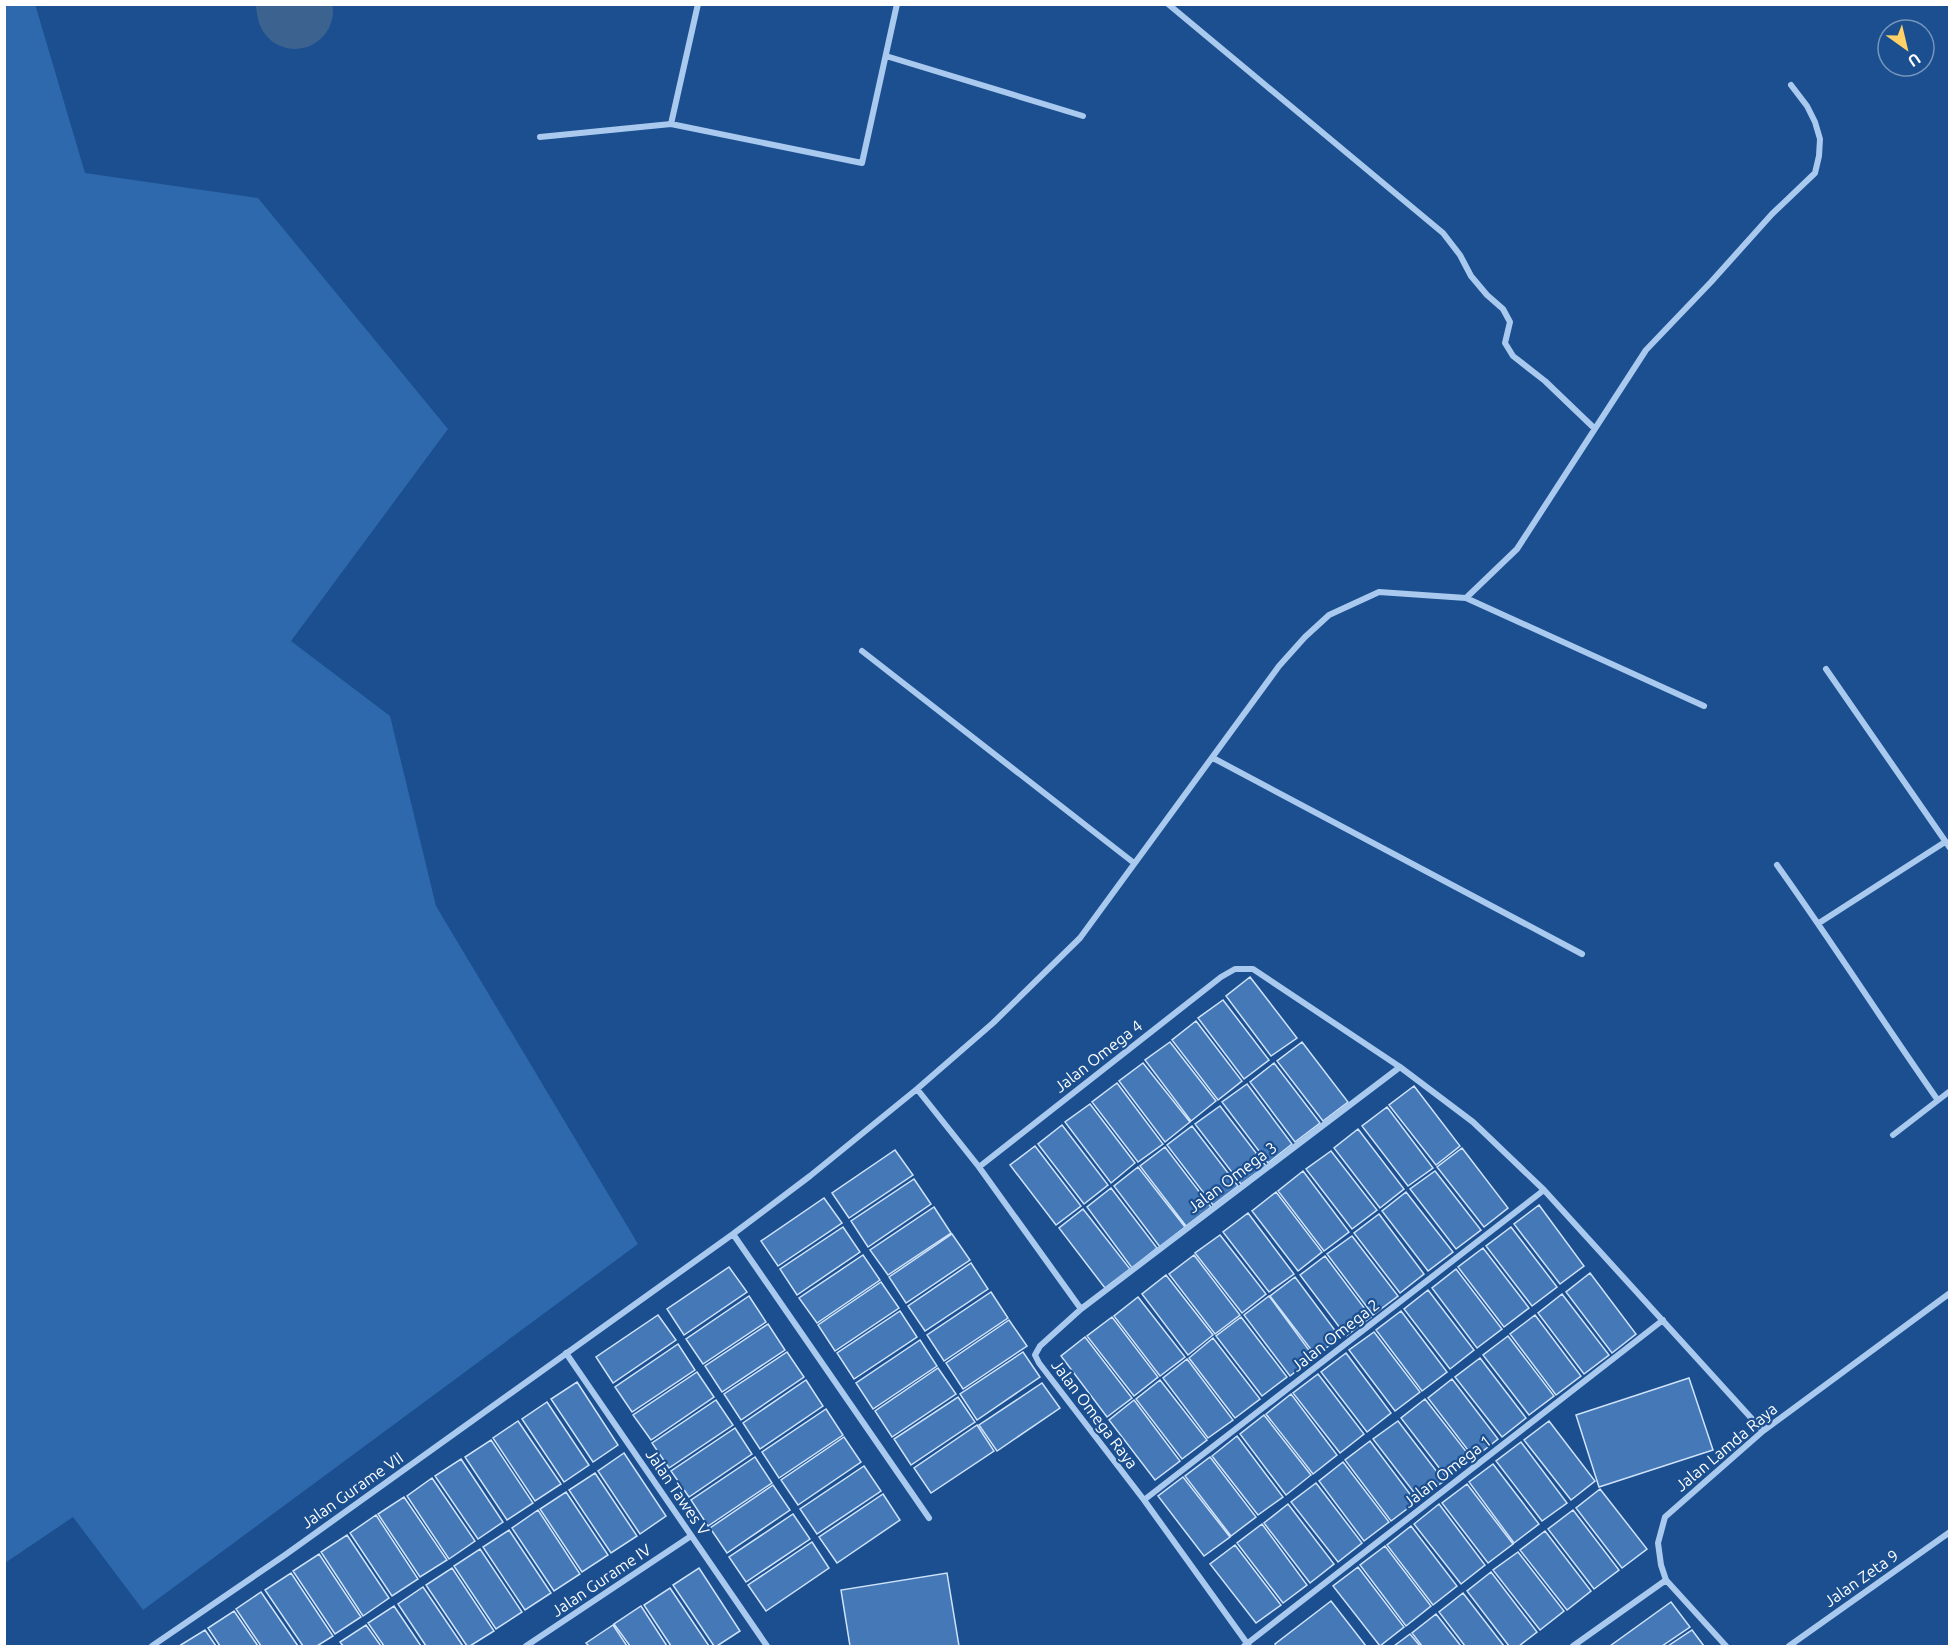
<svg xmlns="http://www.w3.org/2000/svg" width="1954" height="1651" viewBox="0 0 1954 1651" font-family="Ubuntu,sans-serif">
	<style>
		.green { fill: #2e69ad }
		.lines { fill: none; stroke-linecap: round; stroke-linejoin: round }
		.river { stroke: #3c6290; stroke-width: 76 }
		.building { fill: #4478b7; stroke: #cfe3fa; stroke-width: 1.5 }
		.street { stroke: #a9c9ee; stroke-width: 6 }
		.labels { text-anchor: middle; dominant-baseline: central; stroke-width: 4.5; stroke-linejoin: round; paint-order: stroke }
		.street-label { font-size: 16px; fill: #fff; stroke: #1b4f8f }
	</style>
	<rect width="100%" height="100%" fill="#1b4f8f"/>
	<path class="green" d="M35,4L85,173L258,198L448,429L291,641L390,716L436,906L638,1244L143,1610L73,1517L5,1563L4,5Z"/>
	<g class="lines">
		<path class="river" d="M294,4L295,11"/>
	</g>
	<path class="building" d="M1250,977L1297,1038L1271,1056L1226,996Z
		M1223,1000L1269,1060L1244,1079L1198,1018Z
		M1196,1021L1242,1081L1218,1100L1172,1040Z
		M1170,1042L1216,1101L1191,1121L1145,1060Z
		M1302,1042L1348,1102L1323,1121L1277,1061Z
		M1143,1063L1190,1122L1165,1142L1119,1081Z
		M1274,1063L1320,1123L1295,1142L1250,1082Z
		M1117,1083L1163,1144L1138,1162L1092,1102Z
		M1247,1084L1292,1144L1268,1163L1222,1102Z
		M1414,1086L1460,1146L1436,1165L1389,1105Z
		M1090,1104L1135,1163L1111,1183L1065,1122Z
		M1220,1106L1266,1166L1241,1184L1195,1124Z
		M1387,1107L1433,1168L1408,1186L1362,1126Z
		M1062,1125L1108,1185L1084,1204L1038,1144Z
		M1192,1126L1238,1186L1213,1205L1167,1145Z
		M1358,1129L1404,1189L1380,1208L1334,1148Z
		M1035,1146L1081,1206L1056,1225L1010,1165Z
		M1165,1147L1211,1207L1186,1226L1140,1166Z
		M1462,1148L1508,1208L1484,1227L1437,1167Z
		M895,1150L913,1175L849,1218L832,1193Z
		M1331,1151L1377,1210L1352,1229L1306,1169Z
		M1138,1167L1185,1227L1160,1247L1114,1186Z
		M1303,1171L1349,1232L1324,1251L1278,1191Z
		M1435,1171L1481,1230L1456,1249L1410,1189Z
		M914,1179L931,1204L868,1247L851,1221Z
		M1111,1188L1157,1248L1132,1268L1087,1207Z
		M1276,1192L1322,1252L1298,1271L1252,1211Z
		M1406,1192L1453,1252L1428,1271L1382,1211Z
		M824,1198L842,1223L778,1266L761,1241Z
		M1539,1205L1584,1266L1560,1284L1514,1224Z
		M934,1207L951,1233L888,1275L870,1250Z
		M1083,1209L1130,1269L1105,1288L1059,1228Z
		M1248,1213L1294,1274L1269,1292L1223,1232Z
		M1379,1214L1424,1274L1400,1293L1354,1233Z
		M843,1227L860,1252L797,1295L780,1269Z
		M1511,1227L1557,1287L1532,1306L1486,1246Z
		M952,1234L970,1260L906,1303L889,1277Z
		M1220,1235L1266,1294L1242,1313L1195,1253Z
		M1352,1236L1398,1296L1373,1315L1327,1254Z
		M1483,1248L1529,1308L1504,1327L1458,1267Z
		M863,1255L880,1280L817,1323L799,1298Z
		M1194,1255L1240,1315L1215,1334L1169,1274Z
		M1325,1256L1371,1317L1346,1336L1300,1275Z
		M971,1263L988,1289L925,1331L908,1306Z
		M729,1267L747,1292L684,1335L667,1309Z
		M1456,1269L1502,1329L1477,1348L1432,1288Z
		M1590,1273L1636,1334L1612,1353L1566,1292Z
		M1166,1275L1213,1335L1188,1355L1142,1294Z
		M1295,1277L1340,1337L1316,1356L1270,1296Z
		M881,1282L899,1308L835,1351L818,1325Z
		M1428,1290L1474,1350L1450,1369L1404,1309Z
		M991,1292L1008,1318L944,1361L927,1335Z
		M1562,1294L1609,1355L1584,1374L1538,1313Z
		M749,1296L766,1322L703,1364L686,1339Z
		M1269,1296L1314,1357L1290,1376L1244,1315Z
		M1138,1297L1185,1357L1160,1376L1114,1316Z
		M900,1311L917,1337L854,1379L837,1353Z
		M1401,1311L1447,1372L1422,1391L1376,1330Z
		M658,1315L676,1340L613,1383L596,1357Z
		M1535,1315L1581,1376L1556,1395L1510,1334Z
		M1112,1317L1158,1377L1134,1396L1087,1336Z
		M1241,1317L1287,1377L1262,1396L1216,1336Z
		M1009,1320L1027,1346L963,1389L946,1363Z
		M768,1324L785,1350L722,1392L705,1366Z
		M1374,1332L1420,1392L1395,1411L1349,1350Z
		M1508,1336L1554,1396L1529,1415L1483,1355Z
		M1085,1337L1132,1398L1107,1417L1061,1356Z
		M1213,1338L1260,1399L1235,1418L1189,1358Z
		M920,1340L937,1366L873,1409L856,1383Z
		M678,1344L695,1370L632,1412L615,1387Z
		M787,1352L804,1377L741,1420L724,1394Z
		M1023,1352L1040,1377L977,1420L960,1394Z
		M1346,1353L1391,1413L1367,1432L1321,1372Z
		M1480,1358L1526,1418L1502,1437L1455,1377Z
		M1187,1359L1233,1420L1208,1438L1163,1378Z
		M938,1368L956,1394L892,1437L875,1411Z
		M697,1372L714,1397L651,1440L633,1415Z
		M1318,1374L1364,1434L1340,1453L1293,1393Z
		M1689,1378L1713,1450L1599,1487L1576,1415Z
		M1452,1379L1498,1439L1474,1458L1428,1398Z
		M806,1380L823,1406L760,1449L743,1423Z
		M1160,1380L1207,1440L1182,1459L1136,1399Z
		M577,1382L618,1445L593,1462L551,1399Z
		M1042,1383L1060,1408L997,1451L979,1425Z
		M1291,1394L1337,1455L1313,1474L1266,1414Z
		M958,1397L975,1422L911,1465L894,1439Z
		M1425,1399L1472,1459L1447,1478L1401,1418Z
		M716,1400L733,1425L669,1468L652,1443Z
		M1134,1400L1180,1461L1155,1480L1109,1420Z
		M547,1402L589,1465L564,1482L522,1419Z
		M826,1409L843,1435L779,1478L762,1452Z
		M1264,1415L1311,1475L1286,1495L1240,1434Z
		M518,1421L561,1484L535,1501L493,1438Z
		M1398,1421L1444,1481L1419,1499L1373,1439Z
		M1549,1421L1595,1481L1571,1500L1524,1440Z
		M977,1425L994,1451L931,1493L914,1468Z
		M735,1428L752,1454L689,1497L671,1471Z
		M1237,1436L1283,1497L1258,1515L1212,1456Z
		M844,1437L861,1462L798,1505L781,1480Z
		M491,1440L533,1503L507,1520L465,1457Z
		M1370,1441L1416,1502L1391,1521L1345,1460Z
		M1521,1442L1567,1503L1542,1521L1496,1461Z
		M624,1453L666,1516L640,1534L598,1471Z
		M755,1457L772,1483L708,1526L691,1500Z
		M1210,1457L1256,1517L1231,1536L1185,1476Z
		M461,1459L503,1522L478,1539L435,1476Z
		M1343,1462L1389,1522L1364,1541L1319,1481Z
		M1493,1464L1539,1524L1514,1543L1469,1482Z
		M864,1466L881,1491L817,1534L800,1509Z
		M595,1473L637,1536L611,1553L569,1490Z
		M1183,1477L1230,1537L1204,1556L1158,1496Z
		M432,1478L475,1541L449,1559L407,1496Z
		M1316,1483L1362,1543L1338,1562L1291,1502Z
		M1467,1484L1513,1544L1488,1563L1442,1503Z
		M773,1485L790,1510L727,1553L710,1528Z
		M1600,1489L1647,1549L1622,1568L1576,1508Z
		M566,1492L608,1555L582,1572L540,1509Z
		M883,1494L900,1520L837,1563L819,1537Z
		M404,1497L447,1560L420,1577L378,1514Z
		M1288,1504L1334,1564L1310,1583L1264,1523Z
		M1439,1504L1485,1565L1461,1584L1414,1524Z
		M538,1510L580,1574L554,1591L512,1528Z
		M1573,1510L1619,1570L1594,1589L1548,1529Z
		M793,1514L810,1539L746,1582L729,1557Z
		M376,1515L418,1579L392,1596L350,1533Z
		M1262,1524L1307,1585L1283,1603L1237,1543Z
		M1411,1526L1457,1586L1433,1605L1387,1545Z
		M509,1530L551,1593L525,1610L483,1547Z
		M1545,1531L1591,1591L1567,1610L1520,1550Z
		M347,1535L389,1598L363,1616L321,1552Z
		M812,1542L829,1568L766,1611L748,1585Z
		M1235,1545L1281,1605L1256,1623L1210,1564Z
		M1385,1546L1431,1606L1406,1626L1360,1565Z
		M480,1549L522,1612L496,1629L454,1566Z
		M1518,1552L1564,1611L1540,1630L1493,1570Z
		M319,1554L361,1617L335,1634L293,1571Z
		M1358,1567L1404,1627L1380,1646L1333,1586Z
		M452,1568L494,1631L470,1646H467L426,1585Z
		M699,1568L740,1631L717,1646H714L673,1585Z
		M1491,1572L1537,1632L1519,1646H1509L1467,1591Z
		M291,1573L333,1636L317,1646H303L265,1590Z
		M947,1573L959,1646H850L841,1590Z
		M423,1587L463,1646H426L398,1604Z
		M670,1588L709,1646H671L644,1605Z
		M261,1592L298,1646H261L236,1609Z
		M1463,1593L1504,1646H1465L1439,1612Z
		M1331,1601L1366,1646H1276L1275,1644Z
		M1671,1602L1690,1627L1662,1646H1610Z
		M394,1606L421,1646H384L368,1623Z
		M641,1606L667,1646H630L614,1624Z
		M234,1611L258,1646H220L208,1628Z
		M1436,1614L1461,1646H1422L1412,1633Z
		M366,1625L381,1646H343L340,1642Z
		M613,1625L627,1646H589L586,1643Z
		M205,1630L216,1646H179Z
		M1692,1630L1704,1646H1668Z
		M1410,1634L1420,1646H1394Z"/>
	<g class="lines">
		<path class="street" d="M1168,4L1443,233L1460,255L1471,276L1487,295L1503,309L1510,322L1505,343L1513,356L1545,381L1594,428
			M886,56L1083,116
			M671,124L698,4
			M540,137L671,124L862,163L897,4
			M1466,598L1704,706
			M862,651L1134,863
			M1826,669L1950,848
			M1213,758L1582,954
			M1777,865C1832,942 1883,1022 1937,1099
			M1819,923L1945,842
			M917,1089L979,1167L1081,1309
			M1893,1135L1950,1091
			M979,1167L1221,977L1235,969H1253L1400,1067L1473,1122L1544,1190L1763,1431
			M733,1234L929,1518
			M566,1353L767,1646
			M1144,1500L1544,1190
			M1666,1580L1726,1646
			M152,1646L285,1555L733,1234L810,1176L917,1089L993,1023L1080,938L1279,666L1305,637L1329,615L1379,592L1466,598L1517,549L1646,350L1711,282L1772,214L1815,173L1819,156L1820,139L1815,122L1807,106L1791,85
			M526,1646L691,1536
			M1244,1646L1663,1320
			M1249,1646L1144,1500L1039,1363L1035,1355L1040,1346L1081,1309L1400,1067
			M1573,1646L1666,1580L1661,1565L1658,1543L1665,1517L1763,1431L1950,1293
			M1789,1646L1950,1532"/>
	</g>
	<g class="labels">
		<g class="street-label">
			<text transform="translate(1098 1056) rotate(-38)">Jalan Omega 4</text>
			<text transform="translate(1232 1177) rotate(-37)">Jalan Omega 3</text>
			<text transform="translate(1335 1335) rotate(-38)">Jalan Omega 2</text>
			<text transform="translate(1095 1414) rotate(53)">Jalan Omega Raya</text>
			<text transform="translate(1726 1447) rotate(-40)">Jalan Lamda Raya</text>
			<text transform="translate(1447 1471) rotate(-38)">Jalan Omega 1</text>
			<text transform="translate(352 1490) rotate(-35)">Jalan Gurame VII</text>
			<text transform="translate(678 1492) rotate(56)">Jalan Tawes V</text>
			<text transform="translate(1861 1578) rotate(-35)">Jalan Zeta 9</text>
			<text transform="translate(601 1580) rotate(-34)">Jalan Gurame IV</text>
		</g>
	</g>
	<rect width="1954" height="1651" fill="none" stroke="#ffffff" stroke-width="12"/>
	<g transform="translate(1906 48) rotate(146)"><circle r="28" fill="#1b4f8f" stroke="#7695bc" stroke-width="1.5"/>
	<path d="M0-4.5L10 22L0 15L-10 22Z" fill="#ffd166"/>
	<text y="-9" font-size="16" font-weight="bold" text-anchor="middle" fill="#ffffff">U</text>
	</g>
</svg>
